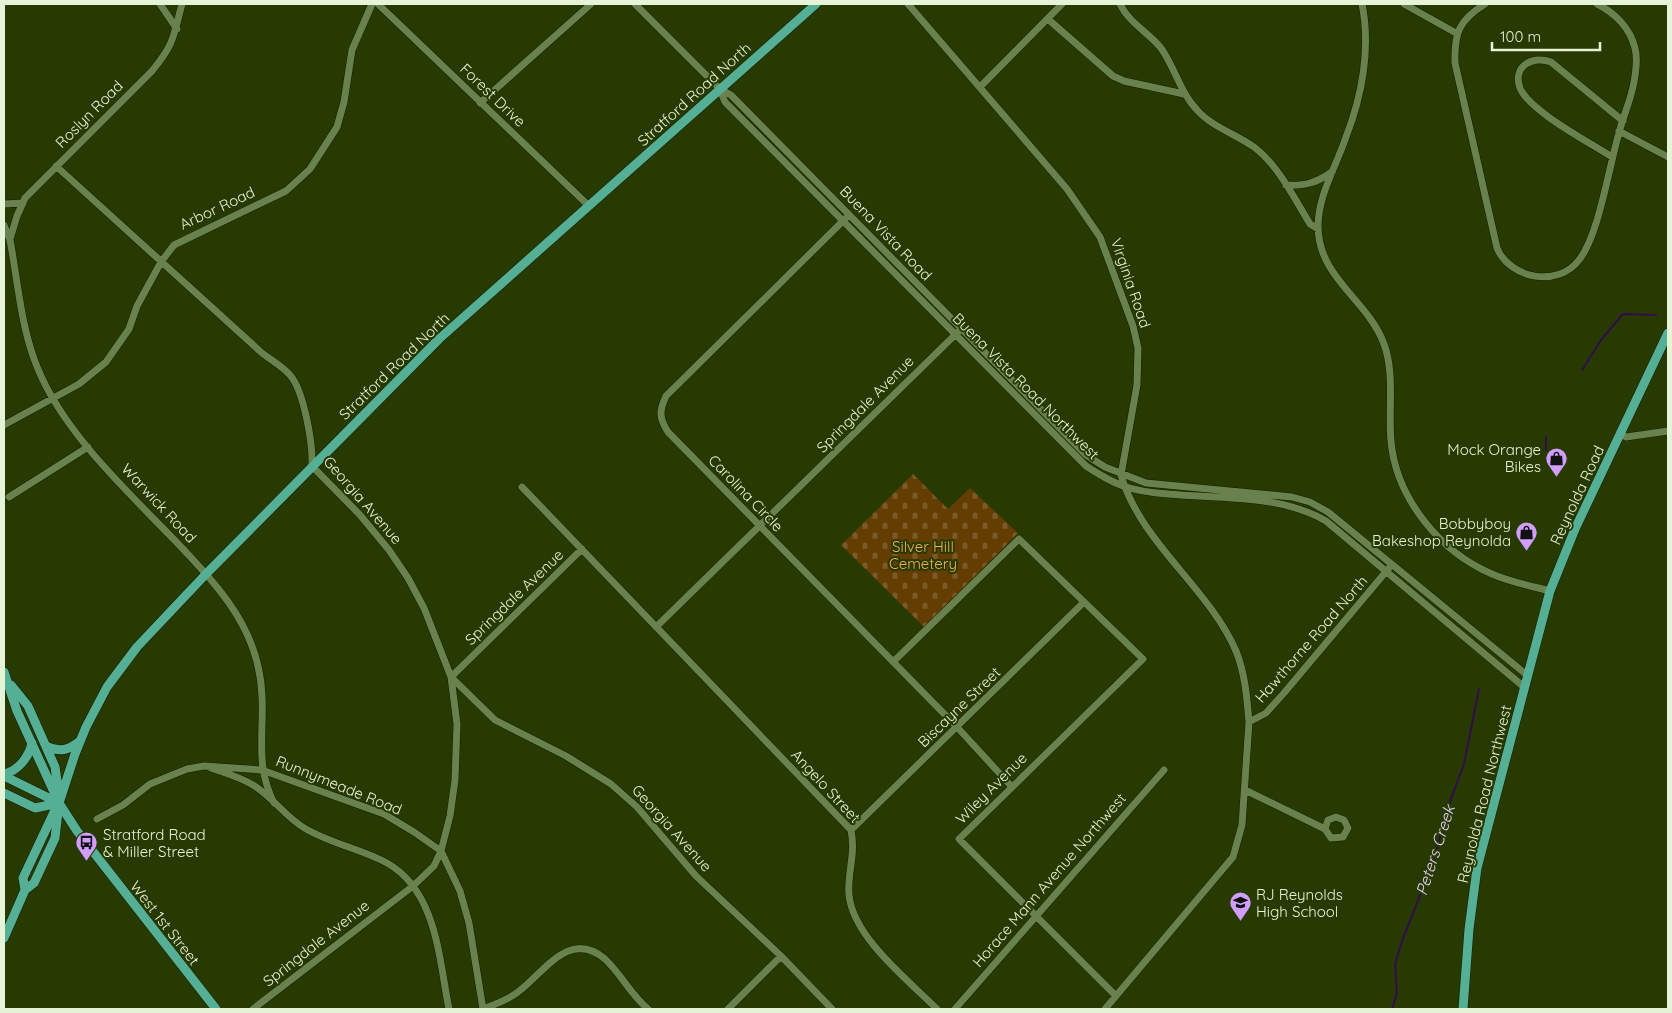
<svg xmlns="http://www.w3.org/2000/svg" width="1672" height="1013" viewBox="0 0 1672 1013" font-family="Quicksand,sans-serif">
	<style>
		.cemetery { fill: url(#cemetery-stones) }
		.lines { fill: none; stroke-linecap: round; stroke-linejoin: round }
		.stream { stroke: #320e49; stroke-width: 2 }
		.minor-casing { stroke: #131e04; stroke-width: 8 }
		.major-casing { stroke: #131e04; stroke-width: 10 }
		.minor { stroke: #69814c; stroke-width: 7 }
		.major { stroke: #55af94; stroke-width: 9 }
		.labels { text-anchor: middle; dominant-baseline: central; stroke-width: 4; stroke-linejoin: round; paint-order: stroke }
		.street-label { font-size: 15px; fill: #e5f3d6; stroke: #263a02 }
		.poi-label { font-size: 15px; fill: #e5f3d6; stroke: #263a02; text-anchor: end }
		.park-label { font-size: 15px; fill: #f7ad54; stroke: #263a02 }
		.water-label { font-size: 16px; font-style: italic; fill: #e4d1f6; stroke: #263a02 }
	</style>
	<defs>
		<pattern id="cemetery-stones" width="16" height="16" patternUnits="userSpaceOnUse" patternTransform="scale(1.25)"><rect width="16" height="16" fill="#643d03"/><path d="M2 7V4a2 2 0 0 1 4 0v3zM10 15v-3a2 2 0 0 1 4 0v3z" fill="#7a5a27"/></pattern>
	</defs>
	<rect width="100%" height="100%" fill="#263a02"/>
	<path class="cemetery" d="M913,474L948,509L970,488L1018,533L924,627L841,545Z"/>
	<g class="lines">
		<path class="stream" d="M1582,370L1601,340L1623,314L1656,315
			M1546,450V437
			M1392,1009L1397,993L1395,964L1402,941L1436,855L1444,818L1464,764L1479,689"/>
		<defs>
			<path id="minor" d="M160,4L177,29
				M378,4L589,206
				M635,4L720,89L731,95L1086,455L1105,467L1146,483L1292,497L1310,502L1328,512L1527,675
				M908,4L1067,189L1100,237L1133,326L1138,348L1137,385L1121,475C1140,542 1209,588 1236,651C1245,673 1247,698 1249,722
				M1120,4C1129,23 1148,32 1161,48C1175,68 1180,92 1197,110C1212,127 1236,134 1254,147C1279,166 1294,198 1310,224L1318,229
				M1362,4C1371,48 1362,96 1346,137C1336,167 1318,195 1318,227C1319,279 1368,300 1384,344C1395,374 1388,409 1391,441C1396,498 1440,552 1492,574C1510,582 1531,586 1550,591
				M1404,4L1456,33
				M1485,4C1459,20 1454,33 1455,63L1497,248C1510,279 1558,288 1579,260C1599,235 1609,166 1619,133C1623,116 1631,100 1634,82C1636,71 1638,59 1635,48C1630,28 1615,13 1597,4
				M1049,20L1113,76L1124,81L1184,94
				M980,87L1062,4
				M720,90L725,102L1086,466C1098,474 1110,481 1123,486C1137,491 1154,493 1168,494C1220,499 1280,494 1326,521L1524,687
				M480,103L591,4
				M1619,131L1668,157
				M1612,157C1591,143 1529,111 1520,88C1512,66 1533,55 1551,62L1623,121
				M56,166L262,353C271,360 283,367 290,375C304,391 313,444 312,466L360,515L389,550L408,578L424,608L451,677L495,720L566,756L611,784L637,807L696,876L781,956L832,1009
				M1286,185C1305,186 1316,183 1332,172
				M4,204L23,203
				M846,218L666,396C659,411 659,418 668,432L957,727L1012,787
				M4,225L10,240C18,282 21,329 38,369C66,437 133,496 184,550C205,573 227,596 242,624C254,646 261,671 262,696C264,735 255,765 274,803
				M10,239L17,216L25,198L152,71C175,43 173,37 182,4
				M4,425L79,384L106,362L129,329L137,306L161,262L174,245L286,191L310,169L337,127L344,102L352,50L372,4
				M1621,434L1626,437L1668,431
				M522,487L851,830C856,855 847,873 849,895C853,937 908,980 937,1009
				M9,497L88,447
				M656,627L958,332
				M893,662L1019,539L1143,659L959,839L1116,996
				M211,768C225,773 240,777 253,785C273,797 286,818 306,829C332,844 361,849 387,863C437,891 439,960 449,1009
				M1245,790L1325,829L1331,838L1343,837L1348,828L1344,820L1336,817L1328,820L1325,829
				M97,819L123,805L150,784L187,769L204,766L262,770L384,814L414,832L441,851L460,891L469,923L483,1009
				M851,830L1084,602
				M253,1009L413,886L434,866L441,851L450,816L455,780L457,724L451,677L582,549
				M483,1009C495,1004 508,1000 518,992C543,974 569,928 605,959C621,974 631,995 648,1009
				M728,1009L781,956
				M955,1009L1164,770
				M1105,1009L1233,857L1242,825L1249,722L1266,713L1284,693L1389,568"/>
			<path id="major" d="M4,672L17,711L59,803L77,831L216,1009
				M11,685L28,706L55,767L59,795
				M46,746C59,753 69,750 80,741
				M4,774C18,771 29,757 32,743
				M4,776L59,803
				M4,793L35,808L59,803
				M25,890L23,878L56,808
				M4,938L25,890L34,883L55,838L59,803L75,754L86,727L107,687L137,647L206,574L439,339L816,4
				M1463,1009L1469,929L1477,868L1550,591L1575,529L1668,333"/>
		</defs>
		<use href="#minor" class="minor-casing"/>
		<use href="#major" class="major-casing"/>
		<use href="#minor" class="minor"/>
		<use href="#major" class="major"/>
	</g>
	<defs>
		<symbol id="shop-pin" viewBox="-11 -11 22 30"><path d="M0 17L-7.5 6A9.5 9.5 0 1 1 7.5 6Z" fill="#d19dfe" stroke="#263a02"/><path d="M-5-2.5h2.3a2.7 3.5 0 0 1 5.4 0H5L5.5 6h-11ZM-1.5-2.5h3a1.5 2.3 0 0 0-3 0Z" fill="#111"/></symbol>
		<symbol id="bus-pin" viewBox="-11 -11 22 30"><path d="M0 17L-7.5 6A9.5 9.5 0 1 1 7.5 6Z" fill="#d19dfe" stroke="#263a02"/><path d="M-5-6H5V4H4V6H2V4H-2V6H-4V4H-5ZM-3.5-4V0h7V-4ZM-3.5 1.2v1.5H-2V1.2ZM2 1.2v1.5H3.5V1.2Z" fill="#111"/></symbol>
		<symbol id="school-pin" viewBox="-11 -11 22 30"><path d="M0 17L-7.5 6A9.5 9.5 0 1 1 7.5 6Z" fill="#d19dfe" stroke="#263a02"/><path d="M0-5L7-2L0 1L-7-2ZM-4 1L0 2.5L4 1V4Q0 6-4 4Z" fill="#111"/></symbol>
	</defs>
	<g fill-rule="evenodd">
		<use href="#shop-pin" x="1544" y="446" width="25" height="34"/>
		<use href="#shop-pin" x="1514" y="520" width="25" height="34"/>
		<use href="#bus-pin" x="74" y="830" width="25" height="34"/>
		<use href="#school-pin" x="1228" y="890" width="25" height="34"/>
	</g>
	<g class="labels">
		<g class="street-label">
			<text transform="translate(694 94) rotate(-42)">Stratford Road North</text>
			<text transform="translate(493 95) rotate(44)">Forest Drive</text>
			<text transform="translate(89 114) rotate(-45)">Roslyn Road</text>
			<text transform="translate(217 208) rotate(-25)">Arbor Road</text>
			<text transform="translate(886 233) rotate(46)">Buena Vista Road</text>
			<text transform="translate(1131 283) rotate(71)">Virginia Road</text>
			<text transform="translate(394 366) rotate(-44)">Stratford Road North</text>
			<text transform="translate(1026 386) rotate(45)">Buena Vista Road Northwest</text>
			<text transform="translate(865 404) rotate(-45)">Springdale Avenue</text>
			<text transform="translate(746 493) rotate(46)">Carolina Circle</text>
			<text transform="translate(1577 495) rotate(-65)">Reynolda Road</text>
			<text transform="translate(363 500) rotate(49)">Georgia Avenue</text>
			<text transform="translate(159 503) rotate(47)">Warwick Road</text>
			<text transform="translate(514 597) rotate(-44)">Springdale Avenue</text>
			<text transform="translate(1311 639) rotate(-49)">Hawthorne Road North</text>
			<text transform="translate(959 707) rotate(-44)">Biscayne Street</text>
			<text transform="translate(339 785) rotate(22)">Runnymeade Road</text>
			<text transform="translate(826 786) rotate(47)">Angelo Street</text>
			<text transform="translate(991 788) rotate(-45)">Wiley Avenue</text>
			<text transform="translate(1484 794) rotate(-76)">Reynolda Road Northwest</text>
			<text transform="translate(672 828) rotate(48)">Georgia Avenue</text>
			<text transform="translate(1049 880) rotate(-49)">Horace Mann Avenue Northwest</text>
			<text transform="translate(165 923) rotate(52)">West 1st Street</text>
			<text transform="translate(316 943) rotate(-38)">Springdale Avenue</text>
		</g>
		<g class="poi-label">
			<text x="1541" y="449">Mock Orange<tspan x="1541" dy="17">Bikes</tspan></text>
			<text x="1511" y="523">Bobbyboy<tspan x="1511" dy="17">Bakeshop Reynolda</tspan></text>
			<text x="103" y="834" text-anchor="start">Stratford Road<tspan x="103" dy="17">&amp; Miller Street</tspan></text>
			<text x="1256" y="894" text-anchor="start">RJ Reynolds<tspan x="1256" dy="17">High School</tspan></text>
		</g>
		<g class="park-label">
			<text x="923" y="546">Silver Hill<tspan x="923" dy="17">Cemetery</tspan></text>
		</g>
		<g class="water-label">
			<text transform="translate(1435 850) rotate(-72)">Peters Creek</text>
		</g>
	</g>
	<rect width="1672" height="1013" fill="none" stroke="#e5f3d6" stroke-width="10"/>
	<path d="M1492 42v8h108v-8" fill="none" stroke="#e5f3d6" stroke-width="2.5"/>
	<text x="1500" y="42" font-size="15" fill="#e5f3d6" stroke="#263a02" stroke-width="4" paint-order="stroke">100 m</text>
</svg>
